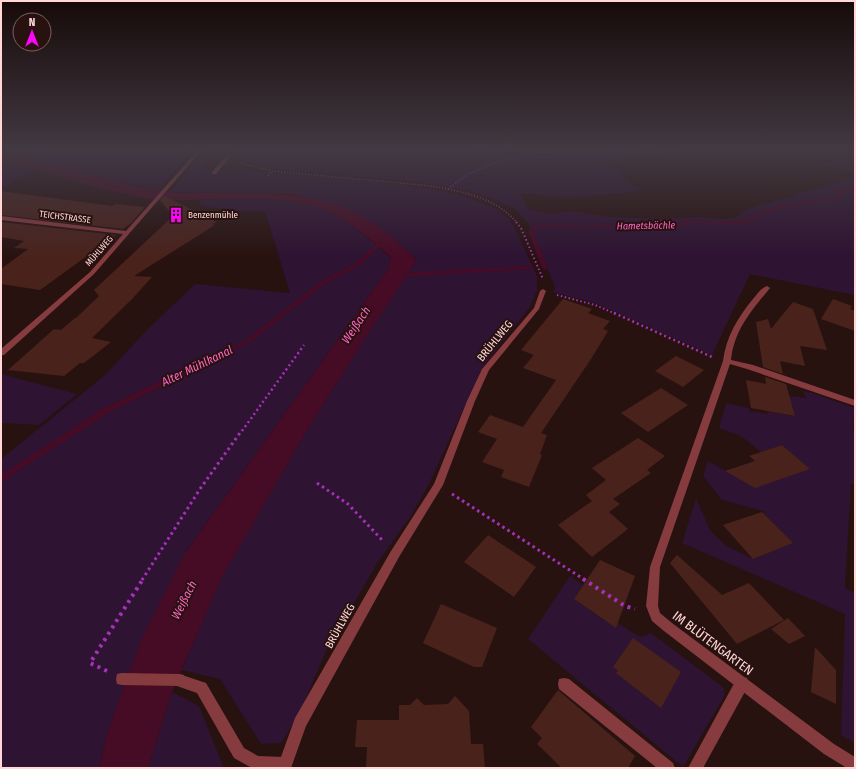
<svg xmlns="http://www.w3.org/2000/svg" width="856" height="769" viewBox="0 0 856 769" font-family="'Fira Sans Condensed',sans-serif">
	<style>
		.green { fill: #2e1332 }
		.water { fill: #460b25 }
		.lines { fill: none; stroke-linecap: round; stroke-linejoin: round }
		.stream { fill: #460b25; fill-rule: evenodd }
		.building { fill: #49221c }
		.path-far4 { stroke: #a631b9; stroke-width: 1.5; stroke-dasharray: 1 2; stroke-linecap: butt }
		.path-far3 { stroke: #a631b9; stroke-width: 2; stroke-dasharray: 1.5 2.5; stroke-linecap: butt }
		.path-far2 { stroke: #a631b9; stroke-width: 2.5; stroke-dasharray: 2 3; stroke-linecap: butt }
		.path-far1 { stroke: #a631b9; stroke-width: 3; stroke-dasharray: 2.5 3.5; stroke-linecap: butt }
		.path { stroke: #a631b9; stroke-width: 4; stroke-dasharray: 3 4.5; stroke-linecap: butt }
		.service { fill: #863b3f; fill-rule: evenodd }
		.minor { fill: #863b3f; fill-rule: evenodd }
		.labels { text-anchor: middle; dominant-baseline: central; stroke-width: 4; stroke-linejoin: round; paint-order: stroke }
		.far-poi-label { font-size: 9px; fill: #ffd8d7; stroke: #281210; text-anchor: start }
		.far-street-label { font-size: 9px; fill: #ffd8d7; stroke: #281210 }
		.far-water-label { font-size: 10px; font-style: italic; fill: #fe66c4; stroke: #281210 }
		.street-label { font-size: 11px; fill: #ffd8d7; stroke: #281210 }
		.water-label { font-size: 12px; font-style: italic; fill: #fe66c4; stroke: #281210 }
		.near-street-label { font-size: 13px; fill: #ffd8d7; stroke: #281210 }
	</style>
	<rect width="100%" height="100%" fill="#281210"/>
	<path class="green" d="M1,150H180L186,152L189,155L157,190L1,154Z
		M227,150H467L484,153L490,150H626L618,155L621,161H595L621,170L626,180L640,190L625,193L569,197L519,193L528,209L554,214L571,211L608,217L662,219L699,217L722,219L737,217L745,210L855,177V295L750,274L712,355L595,303L553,292L555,287L527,222L515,209L493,199L470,191L428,183L267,168L242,161Z
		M202,154L212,158L203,169L253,171L367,181L433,189L459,195L492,207L506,216L514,226L537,276V291L530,307L482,368L430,482L411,516L378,562L328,647L298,716L281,743L261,744L220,679L182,670L221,577L309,427L390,298L413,266L416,259L393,238L366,219L293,194L275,193L170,192Z
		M855,158V174L819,163Z
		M8,162L38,170L1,188V166Z
		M263,199C285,201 309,202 329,212C352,223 371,242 391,258L389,268L185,553L108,731L99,768H1V459L105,375L148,329L195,284L290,293L265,211H242L201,206L199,200Z
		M1,374L77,394L39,425L1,423Z
		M803,391L812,393L854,408L853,430H855V485L851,484L845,586L846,589L855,593V743L841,735L845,614L682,543L696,498L710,530L725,545L753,559L793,543L766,516L763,511L722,500L703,476L708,461L754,487L809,469L782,445L761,452L741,436L719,428L726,403L749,408V411L768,414L767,411L794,416L789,396L806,398Z
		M570,576L583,585L574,599L605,621L608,617L640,637L651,633L724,688V697L683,767L528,639Z
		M172,692L199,706L224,768H148Z"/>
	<path class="water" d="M1,154C11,155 21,156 31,158C77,169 122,187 169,192C187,194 206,192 224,193C306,193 356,196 416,260L413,266L366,337L309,427L222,577L172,692L148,768H99L108,731L141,640L185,553L389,268L391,257C372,241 352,223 329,212C288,192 209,200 163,201C132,196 102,189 73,180C49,173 25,164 1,162Z"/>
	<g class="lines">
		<path class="stream" d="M234,150H238L245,157V159H243Z
			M14,160L17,161L1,168V166Z
			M855,189V191L843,192L840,195L842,197V198L831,202H813L814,204L812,205L802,204L792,207L785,206L777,210L767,211L760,217L751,222L739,224H716L687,222L685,226L676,228L632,226L615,229L606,227L579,229L556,226L538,228L533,232L548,268L545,270L542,268L528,231L535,226L556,224L579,227L606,225L615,227L632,224L676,226L681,224L683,220H685L716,222L739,221L748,219L757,216L764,209L774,208L782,204L792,205L802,202H809L808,201L810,200H830L837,197L836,195L840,190Z
			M382,239L386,240L360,265L326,283L250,342L108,413L1,482V475L102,409L246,340L322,281L356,263Z
			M531,266L534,268L533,269L398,277L395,275L398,273Z"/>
	</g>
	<path class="building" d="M1,191L112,206L115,204L145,207L130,224L123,229L1,215Z
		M164,196L217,222L212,224L215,225L134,276L152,277L132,299L92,338L111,342L84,363H80L64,376L8,370L54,329L61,330L75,318H76L99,296L94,290L173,216L160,200Z
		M1,222L116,235L40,290L1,284V269L28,249L14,248L24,241L1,237Z
		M563,299L592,309L588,313L610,321L603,329L608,331L591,359L541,433L547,435L540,454L542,455L529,487L501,477L504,470L482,462L497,439L478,432L490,415L523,427L556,380L523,368L534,355L521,350Z
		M833,299L852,306L850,309L855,311V331L821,319Z
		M793,302L813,309L827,350L800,346L805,366L780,361L783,374L763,367L756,322L768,319L771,329Z
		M676,356L704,370L683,387L655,371Z
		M765,377L786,384L795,416L751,408L746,380L766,384Z
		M661,388L688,405L648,432L621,413Z
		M638,438L665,456L647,470L651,473L613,499L620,504L609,512L628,529L592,557L558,525L592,501L586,495L606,480L592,468Z
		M782,445L810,469L755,488L725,471L755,461L749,456Z
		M762,512L793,543L753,559L723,525Z
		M488,535L536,567L514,597L464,562Z
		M677,555L722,595L749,583L784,620L737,644L670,563Z
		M600,560L635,576L616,628L574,599Z
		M441,604L497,628L482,667H474L423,643Z
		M788,618L805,636L789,644L771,629Z
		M633,638L681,672L661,708L616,673L618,671L613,667Z
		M815,647L836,670V704L811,692Z
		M558,690L635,756L628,768H562L537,744L542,738L531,727Z
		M455,696L469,711L471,744H483L485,768H366L367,747H355L357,720H399V705H410L417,698L424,705L448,704Z"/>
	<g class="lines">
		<path class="path-far4" d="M628,155L684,150
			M240,163L272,171L431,186C461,191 497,198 517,223
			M268,176L271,171
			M448,189L467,175L491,164L509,159L539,157L623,156L631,153L632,150"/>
		<path class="path-far3" d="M516,222L521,228L543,279
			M557,295L595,305L616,314"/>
		<path class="path-far2" d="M614,313L712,357
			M242,431L304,345"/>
		<path class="path-far1" d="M317,483L348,504L384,542
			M452,494L585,580
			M142,580L200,489L242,430"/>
		<path class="path" d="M583,579L625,606L635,609
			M107,671L90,663L143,579"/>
		<path class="service" d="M226,156L230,157L216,174H212V172Z
			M179,674L206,683L244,748L258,756L285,757L290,759L292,764L290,768H252L234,758L197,693L174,685L173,680L174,675Z
			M742,677L747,678L748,683L747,688L703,768H688L737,678Z
			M564,678L569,679L673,763L675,768H657L559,689L558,684L559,679Z"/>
		<path class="minor" d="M198,150H202L94,274L4,355H1V349L90,272L123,234L1,220V216L126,231Z
			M767,286L770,288C752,310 734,330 731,360L753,365L855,400V406L747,369L730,364L660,567L658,606L660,613L672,623L834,744L855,757V768H847L824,754L664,631L652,621L646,606L650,567L723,361C726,337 738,317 753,299C757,294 761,288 767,286Z
			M543,289L546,291L539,309L489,370L475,401L443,485L399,557L306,726L291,768H277L295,718L391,551L434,484L467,401L482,369L534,308L540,291Z
			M122,673L179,674L184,675L185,680L184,685L179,686L122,685L117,684L116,679L117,674Z"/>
	</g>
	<linearGradient id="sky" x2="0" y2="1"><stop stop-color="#160a09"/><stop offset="0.58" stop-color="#423942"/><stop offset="1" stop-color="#423942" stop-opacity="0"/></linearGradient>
	<rect width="856" height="258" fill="url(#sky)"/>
	<defs>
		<symbol id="building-bare" viewBox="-9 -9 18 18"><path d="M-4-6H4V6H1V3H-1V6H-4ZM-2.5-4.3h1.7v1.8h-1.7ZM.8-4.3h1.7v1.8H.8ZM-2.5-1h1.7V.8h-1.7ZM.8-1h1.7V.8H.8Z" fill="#fd05f9" stroke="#281210" stroke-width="2.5" paint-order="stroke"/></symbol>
	</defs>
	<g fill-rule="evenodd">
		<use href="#building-bare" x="165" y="204" width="22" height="22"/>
	</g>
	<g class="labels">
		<g class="far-poi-label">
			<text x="188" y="215">Benzenmühle</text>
		</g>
		<g class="far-street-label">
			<text transform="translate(65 217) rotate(7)">TEICHSTRASSE</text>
			<text transform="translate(99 251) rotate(-49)">MÜHLWEG</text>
		</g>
		<g class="far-water-label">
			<text transform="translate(646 226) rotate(-1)">Hametsbächle</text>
		</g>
		<g class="street-label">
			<text transform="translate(495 341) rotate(-51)">BRÜHLWEG</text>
			<text transform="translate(340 626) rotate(-61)">BRÜHLWEG</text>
		</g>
		<g class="water-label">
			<text transform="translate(356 325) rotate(-56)">Weißach</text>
			<text transform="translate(197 366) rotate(-26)">Alter Mühlkanal</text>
			<text transform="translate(184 600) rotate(-63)">Weißach</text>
		</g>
		<g class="near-street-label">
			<text transform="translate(713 643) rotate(37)">IM BLÜTENGARTEN</text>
		</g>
	</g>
	<rect width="856" height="769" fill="none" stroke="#ffd8d7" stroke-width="4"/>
	<g transform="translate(32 32)"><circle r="19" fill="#281210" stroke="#7e6160"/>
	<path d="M0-3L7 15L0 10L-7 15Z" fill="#fd05f9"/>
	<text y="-6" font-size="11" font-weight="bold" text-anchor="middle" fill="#ffd8d7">N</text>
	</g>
</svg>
